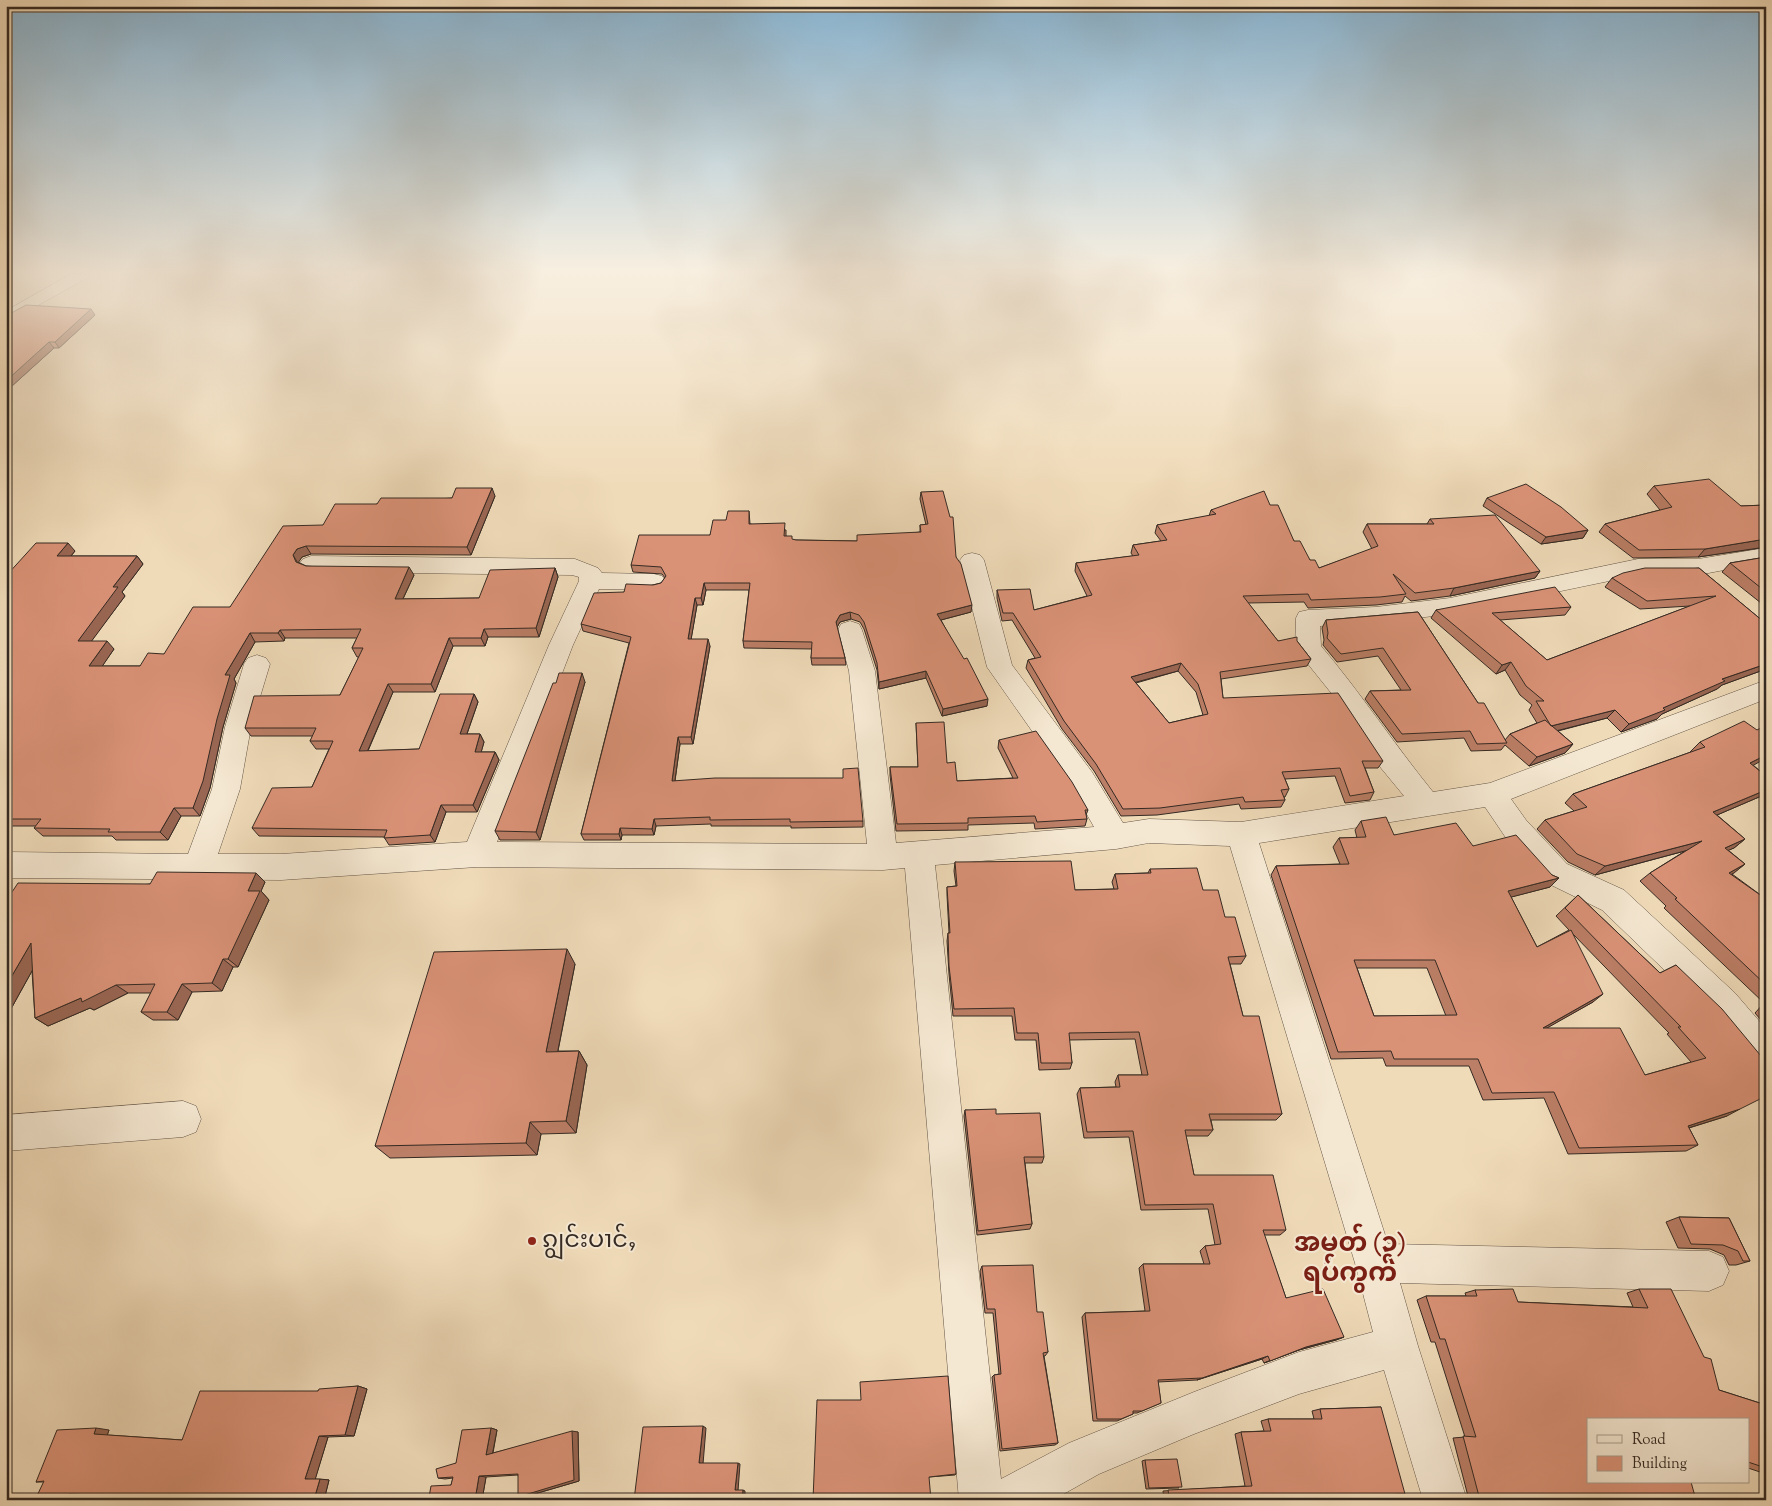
<svg xmlns="http://www.w3.org/2000/svg" width="1772" height="1506" viewBox="0 0 1772 1506" font-family="'Sorts Mill Goudy','Noto Sans Myanmar',serif">
	<style>
		.lines { fill: none; stroke-linecap: round; stroke-linejoin: round }
		.minor-casing { stroke: #645648; stroke-width: 1 }
		.minor { fill: #f5e8d2; fill-rule: evenodd }
		.wall { fill: #bb7e66; stroke: #352a23; fill-rule: evenodd }
		.shaded-wall { fill: #996653; stroke: #352a23 }
		.building { fill: #da9277; stroke: #352a23; fill-rule: evenodd }
		.poi-dot { fill: #8f2418; stroke: #f5e8d2; stroke-width: 2 }
		.labels { text-anchor: middle; dominant-baseline: central; stroke-width: 4; stroke-linejoin: round; paint-order: stroke }
		.near-poi-label { font-size: 24px; fill: #352a23; stroke: #f5e8d2; text-anchor: start }
		.near-quarter-label { font-size: 26px; font-weight: bold; fill: #7a1f14; stroke: #f5e8d2 }
	</style>
	<rect width="100%" height="100%" fill="#f0dbb9"/>
	<filter id="stains"><feTurbulence type="fractalNoise" baseFrequency=".004" numOctaves="4"/><feColorMatrix values="0 0 0 0 .2 0 0 0 0 .09 0 0 0 0 .02 0 0 0 .5 -.17"/></filter>
	<radialGradient id="worn" r=".72"><stop offset=".6" stop-color="#630" stop-opacity="0"/><stop offset="1" stop-color="#630" stop-opacity=".3"/></radialGradient>
	<g class="lines">
		<defs>
			<path id="minor" d="M71,274H91L89,277L6,323V311Z
				M1766,548V562L1698,575H1638L1450,614L1376,623L1320,626L1321,646C1361,693 1394,744 1433,792L1490,783L1766,680V699L1511,799L1526,820L1567,864L1624,890L1735,993L1766,1029V1073L1754,1068L1711,1015L1602,910L1545,882L1506,838L1485,807L1259,843L1388,1244L1709,1251L1723,1257L1729,1271L1723,1285L1709,1291L1400,1283L1418,1346L1467,1500H1423L1384,1370L1299,1394L1194,1434L1099,1474L1053,1500H959L905,868L883,870L477,867L281,880L6,878V852L188,854L212,789L225,727L244,664L248,658L257,655L266,658L270,664L251,727L240,789L218,854H281L467,842L549,645L579,581V577L572,575L311,572L303,569L299,564L303,559L311,556L575,559L598,568L602,573L654,574L662,576L666,582L662,588L654,590L599,589L573,645L497,842L867,844L849,671L838,630L841,624L850,621L859,624L862,630L875,671L896,843L1094,827L1072,788L987,667L960,560L964,555L972,553L980,555L984,560L1012,665L1092,772L1123,823L1149,819L1241,822L1404,796L1376,762L1332,694L1295,648L1296,618L1299,612L1308,610L1376,607L1450,598L1638,559H1698ZM1149,843L1230,846L1355,1263L1373,1332L1299,1352L1194,1392L1069,1443L1001,1479L935,865L1116,849Z
				M183,1101L196,1106L201,1119L196,1132L183,1137L6,1151V1115Z"/>
		</defs>
		<use href="#minor" class="minor-casing"/>
		<use href="#minor" class="minor"/>
	</g>
	<path class="wall" d="M95,315L59,348H54L12,386L6,384V316Z
		M1654,486L1741,506L1766,505V547L1698,557L1633,558L1599,532L1605,524L1660,510L1647,494Z
		M921,492L956,557L971,612L941,620L987,706L942,716L926,678L879,689L877,670L864,629L860,622L851,619L840,622L837,627L845,658L846,665H812L811,658L812,649L744,648L743,641L749,590H706L703,605H697L691,639L710,646L693,744H680L675,781L863,821V827L791,828V826H711V824L656,826L654,835H622L621,840H584L581,834L629,643L583,631L581,624L624,592L661,583L665,578L662,574L633,572L631,565L710,535L726,520L749,511L750,524L786,530V536L792,540H796L857,541L920,532V525H926L920,499Z
		M495,496L471,555L311,554L302,557L298,562L306,566L414,575L403,599L479,598L555,568L558,577L539,637H488L485,646H453L435,692H393L368,751L419,749L474,694L478,702L467,734H480L484,742L481,752H495L499,760L477,812H446L435,842L389,845L384,837L259,836L252,828L312,787L329,749H316L310,741L313,736H251L245,728L340,695L359,657H357L352,648L357,638H285L284,641L255,642L234,679L236,683L223,727L210,788L200,816H181L168,840H116L112,836H43L34,828L36,826H6V576L75,551L71,556H137L143,564L122,592L125,596L91,641L114,649L102,666H140L164,654L230,607L323,525L377,504L452,498Z
		M1487,498L1588,530L1583,538L1541,544L1483,506Z
		M1270,505L1294,541L1310,560L1319,568L1372,549L1363,532L1367,524H1427L1430,519L1540,571L1535,578L1450,596L1411,601L1405,596L1402,602L1376,605L1308,608L1304,602L1248,603L1278,641H1297L1311,659L1307,666L1221,679L1223,698L1383,761L1378,768H1365L1374,792L1370,800L1345,803L1335,776L1285,779L1289,789L1285,797H1284L1285,800L1281,807L1241,809L1239,804L1157,815L1121,816L1094,771L1062,729L1026,668L1028,660L1035,658L1012,620L1002,621L997,598V590L1034,610L1087,596L1075,571L1076,563L1133,556L1131,553L1133,545L1161,541L1155,533L1157,525L1209,516L1211,510ZM1178,671L1196,692L1203,715L1169,723L1136,683Z
		M1766,557V607L1722,572L1730,563Z
		M1699,568L1764,622H1766V669L1722,685L1717,689L1662,714L1657,719L1621,732L1607,718L1558,731L1573,744L1565,753L1529,766L1505,745L1501,750L1471,751L1464,738L1397,742L1365,699L1370,691L1401,690L1378,656L1337,662L1323,645L1324,640L1322,628L1326,620L1418,612L1478,703L1505,740L1510,734L1537,723L1529,710L1532,705L1520,695L1505,670L1496,674L1431,618L1436,610L1571,607L1565,615L1500,620L1547,660L1690,606L1640,609L1605,587L1612,578Z
		M585,682L540,840H500L495,831Z
		M916,723L947,763L957,781L1013,778L998,748L999,740L1088,810L1086,815L1087,819L1085,826L1035,829L1034,823L968,825V830L896,831L890,775V767H918Z
		M1700,742L1753,765L1766,776V794L1717,815L1745,839L1734,848L1728,850L1745,864L1732,874L1766,899V1026L1755,1013L1764,1003L1664,908L1666,906L1640,881L1650,873L1685,851L1595,875L1568,862L1537,829L1545,820L1574,811L1565,803L1573,794L1691,752H1690Z
		M1361,821L1394,835L1473,846L1552,875L1559,878L1550,887L1511,897L1537,947L1569,930L1556,916L1578,895L1660,973L1676,965L1727,1116L1689,1128L1698,1145L1686,1151L1568,1154L1544,1098L1483,1100L1469,1066H1386L1383,1058L1331,1059L1271,875L1276,866L1340,864L1333,847L1339,838H1357L1355,830ZM1573,934L1669,1033L1667,1034L1691,1062L1645,1075L1546,1028L1593,1002ZM1357,968H1427L1446,1016H1374Z
		M955,862L1075,890L1114,889L1112,882L1115,874L1148,873L1150,869L1203,890L1225,917L1246,956L1241,964H1230L1243,1016L1282,1114L1276,1120H1211L1213,1130L1208,1136H1186L1194,1175L1286,1230L1280,1235H1264L1286,1298L1344,1337L1336,1340L1299,1350L1264,1363L1262,1359L1197,1380L1158,1382L1161,1403L1137,1413H1133V1414L1117,1421H1093L1082,1317L1085,1313L1145,1311L1139,1268L1143,1264H1204L1200,1251L1205,1246L1215,1245L1208,1209L1141,1210L1129,1137L1084,1138L1077,1094L1080,1088L1116,1087L1115,1082L1118,1075H1142L1135,1039L1069,1040L1072,1063L1070,1069L1039,1070L1036,1040H1015L1012,1016H953L949,974L947,941L948,933H949L947,895V887L956,886L954,871Z
		M265,882L261,891L269,900L238,967H233L222,991L192,992L178,1020H153L141,1012L151,993H128L94,1010L90,1008L48,1026L35,1018L32,971L7,1016H6V901L150,884Z
		M575,964L558,1051H579L587,1065L576,1133L541,1134L537,1155L390,1158L375,1146Z
		M965,1110L996,1114L1044,1157L1042,1163H1025L1032,1224L1030,1229L977,1235L964,1116Z
		M1679,1217L1729,1218L1750,1261L1736,1265H1729L1724,1255L1710,1249L1678,1248L1666,1222Z
		M982,1266L1037,1312L1048,1352L1045,1356H1044L1058,1443L1055,1445L1000,1451L992,1377L994,1375L999,1374L993,1313H985L980,1271Z
		M1639,1289L1719,1390L1766,1405V1475V1474L1748,1468V1420H1588L1696,1500H1469L1453,1438L1465,1437L1435,1342H1431L1417,1300L1426,1296H1466L1465,1293L1475,1290L1518,1302L1633,1307L1627,1293Z
		M358,1386L367,1389L354,1436L328,1437L315,1479L329,1480L325,1496L429,1497L451,1485L453,1478L445,1479L438,1478L456,1463L491,1428L497,1430L493,1453L578,1432L579,1481L524,1497L518,1475L486,1477L482,1500H120L122,1496L43,1482H36L109,1430L107,1435L182,1440L318,1391Z
		M817,1400L956,1474L955,1475L929,1477Z
		M1381,1407L1321,1497L1322,1500H1164L1163,1491L1245,1486L1235,1434L1241,1432L1264,1431L1261,1421L1268,1419H1314L1312,1411L1320,1409Z
		M1145,1460L1179,1488L1146,1489L1142,1461Z"/>
	<path class="shaded-wall" d="M91,309L95,315L59,348L55,342Z
		M49,342L54,348L12,386L7,380Z
		M492,488L495,496L471,555L467,547Z
		M1588,530L1583,538L1541,544L1546,537Z
		M1766,539V547L1698,557L1705,549Z
		M68,543L75,551L64,564L57,556Z
		M306,546L311,554L302,557L298,563L302,570L293,555L297,549Z
		M137,556L143,564L122,592L125,596L85,650L78,641L113,587Z
		M409,567L414,575L399,607L395,599Z
		M555,568L558,577L539,637L536,628Z
		M1540,571L1535,578L1450,596L1454,588Z
		M704,583L706,590L703,605L701,598Z
		M695,598L697,605L690,646L688,639Z
		M972,605L971,612L937,621V614Z
		M850,612L851,619L840,622L836,629V622L840,615Z
		M484,629L488,637L485,646L481,638Z
		M280,630L285,638L284,641L278,633Z
		M250,633L255,642L234,679L236,683L223,727L210,788L200,816L193,808L225,675Z
		M449,638L453,646L435,692L431,684Z
		M708,639L710,646L693,744L691,737Z
		M107,641L114,649L97,674L89,666Z
		M1511,662L1505,670L1496,674L1502,665Z
		M1181,663L1178,671L1129,684L1131,677Z
		M1766,664V669L1722,685L1717,689L1662,714L1657,719L1621,732L1629,724L1663,708L1722,679Z
		M926,671V678L879,689V682Z
		M582,673L585,682L540,840L536,832Z
		M388,684L393,692L364,759L359,751Z
		M474,694L478,702L464,742L460,734Z
		M988,699L987,706L942,716L943,709Z
		M1615,710L1607,718L1544,734L1551,726Z
		M480,734L484,742L479,760L475,752Z
		M678,737L680,744L674,787L672,781Z
		M1573,744L1565,753L1529,766L1537,757Z
		M495,752L499,760L477,812L473,805Z
		M1766,755V758L1740,773L1750,763Z
		M1766,790V794L1703,821L1713,812Z
		M441,805L446,812L435,842L430,835Z
		M174,808L181,816L168,840L160,832Z
		M654,819L656,826L654,835L652,829Z
		M620,828L622,835L621,840L619,834Z
		M1745,839L1734,848L1715,856L1725,848Z
		M1702,841L1692,849L1595,875L1605,866Z
		M1745,864L1734,873L1718,881L1729,873Z
		M256,873L265,882L261,891L269,900L238,967L228,959L248,891Z
		M1559,878L1550,887L1500,900L1508,891Z
		M31,943L43,951L7,1016H6V986Z
		M567,949L575,964L555,1065L546,1052Z
		M223,959L233,967L222,991L212,983Z
		M182,984L192,992L178,1020L167,1012Z
		M116,985L128,993L94,1010L90,1008L48,1026L35,1018L81,998Z
		M1603,994L1593,1002L1533,1036L1543,1028Z
		M579,1051L587,1065L576,1133L566,1121Z
		M1740,1109L1727,1116L1675,1132L1688,1126Z
		M530,1122L541,1134L537,1155L526,1143Z
		M1344,1337L1336,1340L1299,1350L1264,1363L1306,1347Z
		M1268,1356L1262,1359L1197,1380L1202,1378Z
		M358,1386L367,1389L354,1436L345,1435Z
		M703,1426L706,1428L703,1464L699,1463Z
		M96,1428L109,1430L107,1436L94,1434Z
		M491,1428L497,1430L492,1456L486,1455Z
		M572,1431L578,1432L579,1481L524,1497H518Z
		M319,1436L328,1437L315,1480L305,1479Z
		M738,1463L740,1464L738,1491L735,1490Z
		M479,1476L486,1477L482,1500H475Z
		M320,1479L329,1480L325,1496H315Z
		M743,1490L745,1491V1500H742Z
		M69,1494L83,1495L81,1500H67Z"/>
	<path class="building" d="M26,305L91,309L55,342H49L7,380L6,379V316Z
		M1709,479L1741,506L1766,505V539L1705,549L1639,550L1605,524L1672,507L1654,486Z
		M1526,484L1561,507L1588,530L1546,537L1487,498Z
		M456,488H492L467,547L306,546L297,549L293,555L296,562L306,566L409,567L395,599L479,598L490,570L555,568L536,628L484,629L481,638H449L431,684H388L359,751L419,749L440,694H474L460,734H480L475,752H495L473,805H441L430,835L384,838L387,830L252,828L272,788L312,787L333,741H310L316,728H245L254,696L340,695L363,648H352L361,629L280,630L278,633H250L225,675H230L217,719L203,781L193,808H174L160,832H108L110,829L34,828L41,819H6V576L36,543H68L57,556H137L113,587H118L78,641H107L89,666H140L148,653L164,654L193,607H230L283,526L323,525L335,504H377L381,498H452Z
		M943,491L950,517H953L956,557L961,564L972,605L937,614L964,659L967,658L988,699L943,709L926,671L879,682L877,663L864,622L859,615L850,612L840,615L836,622L845,658H811L812,642L743,641L750,583H704L701,598H695L688,639H708L691,737H678L672,781L715,778H843V769L858,768L863,821L790,822V819L710,820V817L654,819L652,829L620,828L619,834H581L631,637L581,624L594,593L624,592L626,584L653,585L661,583L666,576L661,567L631,565L639,535H710L713,520H726L728,511H749V524L785,523L784,536H792V539L796,540L857,541V535L921,532L920,525L928,524L921,492Z
		M1264,491L1270,505H1278L1294,541H1300L1310,560H1315L1319,568L1378,546L1367,524H1434L1430,519L1495,515L1540,571L1454,588L1415,593L1393,574L1406,594L1380,597L1311,600L1308,594L1243,596L1278,641L1297,637V641L1311,659L1220,672L1223,698L1338,693L1383,761H1362L1374,792L1350,796L1340,768L1282,772L1289,789L1281,790L1285,800L1245,802L1243,797L1160,808L1123,809L1096,764L1064,721L1028,660L1041,657L1013,613H1003L997,590L1030,589L1034,610L1092,595L1076,563L1139,555L1133,545L1167,540L1157,525L1216,514L1211,510ZM1181,663L1198,684L1208,714L1169,723L1131,677Z
		M1766,557V592L1730,563Z
		M1645,568H1699L1764,622H1766V664L1722,679L1725,681L1663,708L1665,710L1629,724L1615,710L1551,726L1536,701H1544L1526,686L1511,662L1502,665L1436,610L1555,587L1571,607L1492,613L1547,660L1716,596L1647,601L1612,578L1623,573Z
		M1418,612L1478,703H1484L1507,743L1477,744L1470,731L1402,734L1370,691L1411,690L1383,648L1341,654L1327,638L1328,633L1326,620Z
		M559,673H582L536,832L495,831L553,683H556Z
		M1545,720L1573,744L1537,757L1510,734Z
		M1744,721L1757,730L1766,725V755L1750,763L1766,776V790L1713,812L1745,839L1725,848L1745,864L1729,873L1766,899V985L1675,899L1677,898L1650,873L1702,841L1605,866L1577,854L1545,820L1587,807L1573,794L1705,747L1700,742Z
		M944,722L947,763L955,762L957,781L1018,778L999,740L1036,731L1072,782L1088,810H1085L1087,819L1037,822L1035,816L968,818V823L897,824L890,767H918L916,723Z
		M1386,817L1394,835L1456,823L1473,846L1516,835L1552,875L1559,878L1508,891L1537,947L1571,930L1603,994L1543,1028H1620L1645,1075L1706,1058L1678,1027H1681L1565,908L1578,895L1660,973L1676,965L1722,1009L1766,1062V1096L1740,1109L1688,1126L1698,1145L1579,1148L1554,1092L1492,1093L1478,1059H1394L1391,1051L1338,1052L1276,866L1349,864L1339,838L1366,837L1361,821ZM1354,960H1435L1457,1015L1374,1016Z
		M1071,861L1075,890L1118,889L1115,874L1151,873L1150,869L1197,868L1203,890H1218L1225,917H1235L1246,956L1228,957L1243,1016H1259L1282,1114H1209L1213,1130H1185L1194,1175H1273L1286,1230H1263L1286,1298L1323,1289L1344,1337L1306,1347L1270,1361L1268,1356L1202,1378L1158,1380L1161,1403L1142,1411H1133V1414L1121,1419H1097L1085,1313L1150,1311L1143,1264H1210L1205,1246L1221,1244L1213,1204L1145,1205L1133,1131L1087,1132L1080,1088L1120,1087L1118,1075H1148L1139,1032L1069,1033L1072,1063H1041L1038,1033H1017L1014,1008L954,1009L949,966L948,933H950L947,887L957,886L955,862Z
		M157,872L256,873L248,891H260L228,959H223L212,983L182,984L167,1012H141L155,984L116,985L82,1002L81,998L35,1018L31,943L6,986V901L18,883L150,884Z
		M567,949L546,1052L579,1051L566,1121L530,1122L526,1143L375,1146L434,952Z
		M996,1109V1114L1040,1113L1044,1157H1024L1032,1224L978,1231L965,1110Z
		M1679,1217L1729,1218L1750,1261H1743L1738,1251L1723,1245L1691,1244Z
		M1033,1265L1037,1312H1043L1048,1352L1043,1353L1058,1443L1002,1449L994,1375L1001,1374L995,1309H987L982,1266Z
		M1513,1289L1518,1302L1648,1308L1639,1289H1671L1704,1357L1711,1359L1719,1390L1766,1405V1468L1748,1462V1420H1588V1482H1691L1696,1500H1480L1463,1436L1476,1437L1445,1339H1440L1426,1296H1477L1475,1290Z
		M948,1376L956,1474L929,1477L931,1500H813L817,1400H861L860,1382Z
		M358,1386L345,1435L319,1436L305,1479H320L315,1496L429,1497L431,1486L451,1485L453,1477L438,1478L436,1469L456,1463L462,1430L491,1428L486,1455L572,1431L574,1480L518,1497V1474L479,1476L475,1500H120L122,1496L69,1494L67,1500H35L44,1481L36,1482L57,1430L96,1428L94,1434L182,1440L200,1391H318L319,1389Z
		M1381,1407L1405,1494L1321,1497L1322,1500H1170L1168,1490L1252,1486L1241,1432L1271,1431L1268,1419H1322L1320,1409Z
		M703,1426L699,1463H738L735,1490H743L742,1500H634L643,1427Z
		M1177,1459L1182,1487L1149,1488L1145,1460Z"/>
	<linearGradient id="sky" x2="0" y2="1"><stop stop-color="#89b6d4"/><stop offset="0.56" stop-color="#f8efe0"/><stop offset="1" stop-color="#f8efe0" stop-opacity="0"/></linearGradient>
	<rect width="1772" height="485" fill="url(#sky)"/>
	<circle class="poi-dot" cx="532" cy="1241" r="5"/>
	<g class="labels">
		<g class="near-poi-label">
			<text x="542" y="1241">ၵျွင်းပၢင်ႇ</text>
		</g>
		<g class="near-quarter-label">
			<text x="1350" y="1244">အမှတ် (၃)<tspan x="1350" dy="30">ရပ်ကွက်</tspan></text>
		</g>
	</g>
	<rect width="1772" height="1506" fill="none" stroke="#f0dbb9" stroke-width="25"/>
	<rect x="8" y="8" width="1757" height="1491" fill="none" stroke="#352a23" stroke-width="2.5"/>
	<rect x="12" y="12" width="1747" height="1481" fill="none" stroke="#352a23"/>
	<rect x="1587" y="1418" width="162" height="65" fill="#f5e8d2" stroke="#a89c8c"/>
	<rect x="1597" y="1435" width="25" height="8" fill="#f5e8d2" stroke="#a89c8c"/>
	<text x="1632" y="1444" font-size="15" fill="#352a23">Road</text>
	<rect x="1597" y="1456" width="25" height="15" fill="#da9277" stroke="#a89c8c"/>
	<text x="1632" y="1468" font-size="15" fill="#352a23">Building</text>
	<rect width="100%" height="100%" filter="url(#stains)"/>
	<rect width="100%" height="100%" fill="url(#worn)"/>
</svg>
